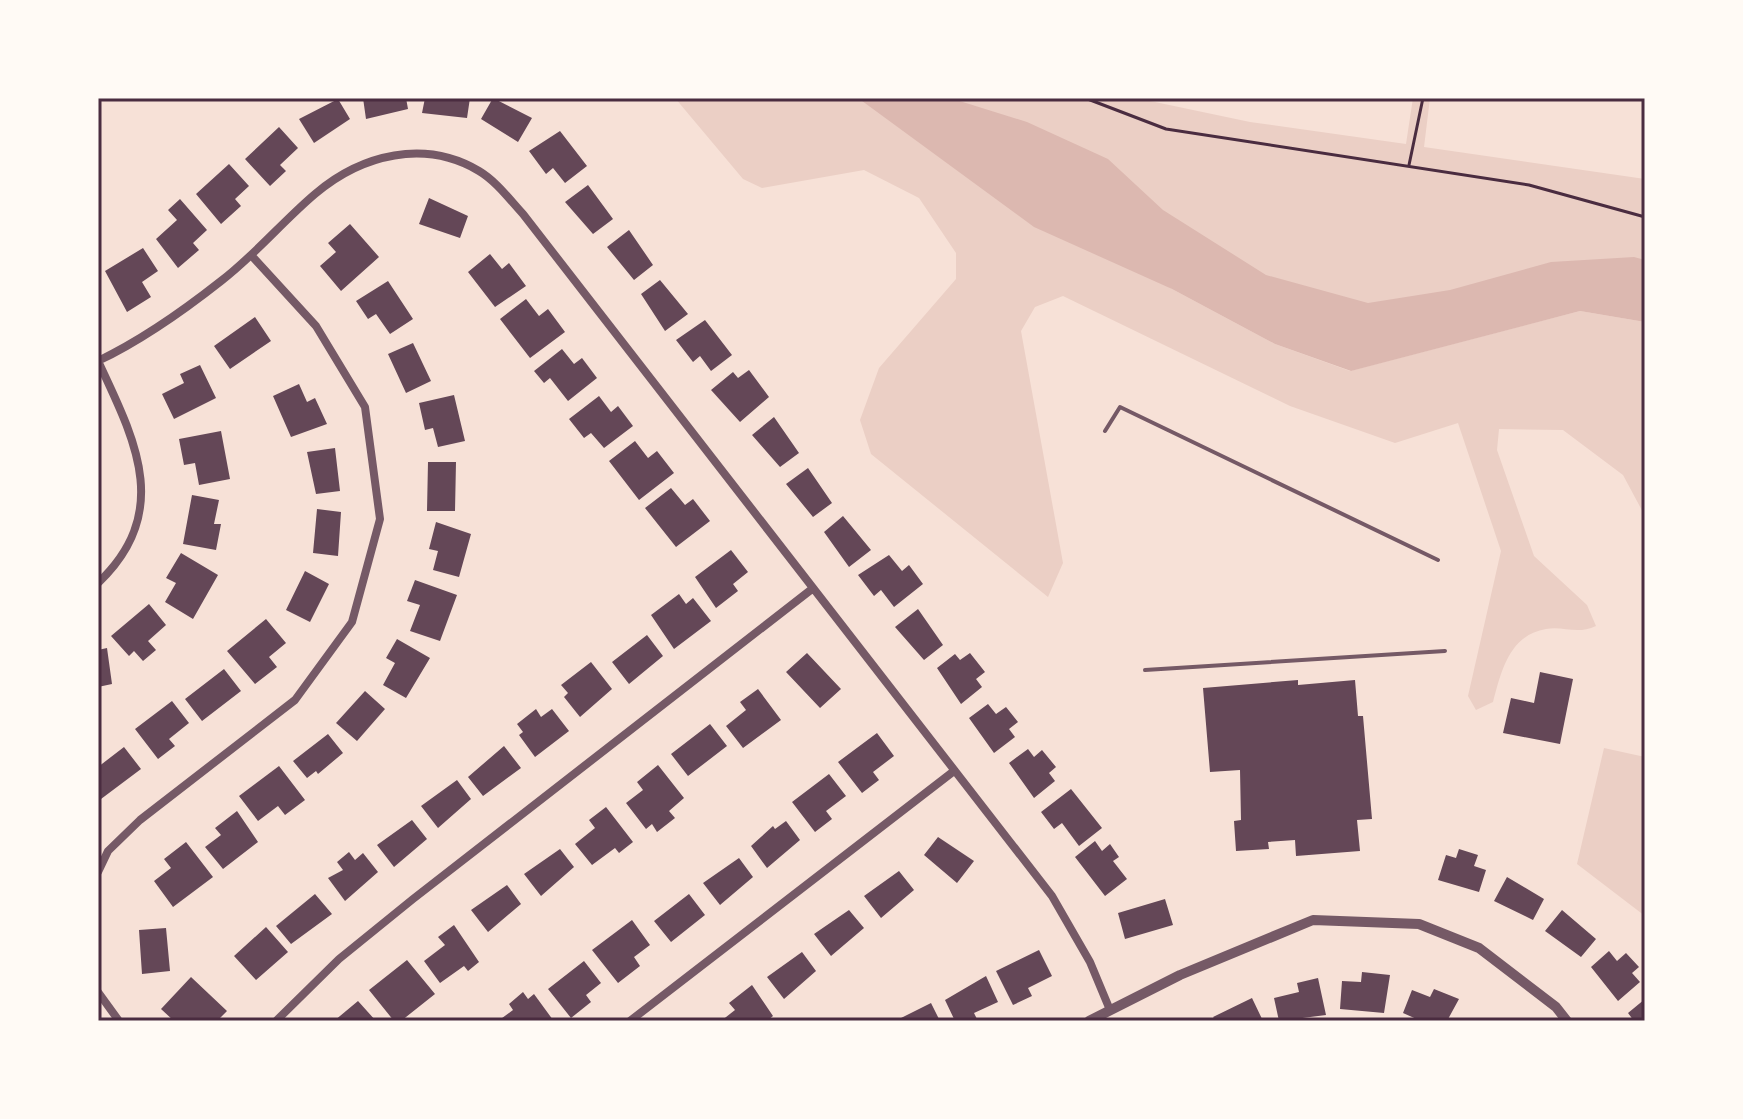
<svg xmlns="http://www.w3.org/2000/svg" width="1743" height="1119" viewBox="0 0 1743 1119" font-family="'IBM Plex Sans',sans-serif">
	<rect width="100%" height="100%" fill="#f7e1d7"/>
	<path fill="#ebcfc5" d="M675,98H858L1172,289L1275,344L1350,371L1580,311L1645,322V516L1623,475L1563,430L1499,429L1497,450L1534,556L1587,605L1596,626C1577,635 1564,626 1546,629C1509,635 1501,672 1493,702L1476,710L1468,696L1501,551L1458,423L1395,443L1290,406L1063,296L1035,307L1021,331L1063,563L1048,597L871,454L860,420L879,368L956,279V253L919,198L864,170L762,188L743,179Z
		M917,98H1136L1250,122L1406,144L1413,98H1430L1424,147L1645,179V314L1552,300L1403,353Z
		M1604,748L1645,757V916L1577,864Z"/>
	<path fill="#dcb8b0" d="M858,98H950L1027,122L1108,159L1163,210L1266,275L1368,303L1450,290L1551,262L1634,257L1645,260V322L1580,311L1351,371L1275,344L1172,289L1034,227Z"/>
	<path fill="#644757" d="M363,98H406L408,109L366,119Z
		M425,98H470L467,118L422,113Z
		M493,98L532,118L518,142L481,119Z
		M338,99L350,119L314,143L299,119Z
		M279,127L298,148L280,165L286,171L270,186L245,159Z
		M560,131L587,166L565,183L553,168L546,174L529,151Z
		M229,164L249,186L235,199L241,206L221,224L196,194Z
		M588,185L613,219L593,234L565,202Z
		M429,198L468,216L460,238L419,224Z
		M180,199L207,230L193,243L199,250L178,268L156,239L177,220L168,210Z
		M350,224L379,257L341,291L320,266L336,252L328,243Z
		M629,230L653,265L634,280L607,247Z
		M143,248L158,271L142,282L151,297L127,312L105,271Z
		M490,254L502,269L509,263L526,286L495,307L468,272Z
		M660,280L688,314L665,331L641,294Z
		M388,281L413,319L390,334L376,314L368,319L356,301Z
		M526,299L539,316L548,309L565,332L530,358L500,319Z
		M255,317L271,341L230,369L214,346Z
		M705,320L732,355L711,371L700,356L693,362L676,340Z
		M413,343L431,381L406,393L388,354Z
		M562,349L574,364L582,358L597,378L568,401L550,378L544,383L534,371Z
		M200,365L216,398L174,419L162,394L184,383L180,374Z
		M749,370L769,397L740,422L711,390L733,372L738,378Z
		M299,384L307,402L315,398L327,424L291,437L273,396Z
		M454,395L465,441L438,447L433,428L425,430L419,403Z
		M599,396L611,412L618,406L633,426L604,448L591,433L584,438L569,419Z
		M774,417L799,453L780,467L752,435Z
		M221,431L230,479L199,485L195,463L184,465L179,439Z
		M635,441L648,458L657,451L674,473L639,500L609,461Z
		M335,448L340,491L316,494L307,452Z
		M428,462H456L455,511H427Z
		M808,468L832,503L813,517L786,484Z
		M671,488L685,505L693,499L710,521L676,547L645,508Z
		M192,495L219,500L214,524H221L216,550L183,544Z
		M317,509L341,512L338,556L313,553Z
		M843,516L871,550L849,567L824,532Z
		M436,522L471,534L459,577L433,570L438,551L429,549Z
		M731,550L748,572L733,584L738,591L716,608L695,577Z
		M181,553L218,575L193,619L165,602L176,583L166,578Z
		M889,555L902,571L909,565L923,584L894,607L881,590L874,596L858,575Z
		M305,571L329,584L310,622L286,610Z
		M415,580L457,595L440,641L410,631L420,605L407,601Z
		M679,594L686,604L693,598L711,621L674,649L651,615Z
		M149,604L166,625L148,641L156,650L143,661L134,651L129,656L111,636Z
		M918,609L943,645L924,660L895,627Z
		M266,619L286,643L269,657L277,667L255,684L227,651Z
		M647,635L663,656L629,684L612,662Z
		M397,639L430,658L406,698L383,685L395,663L386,658Z
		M107,648L112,684L98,687V650Z
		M807,653L841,689L820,708L786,672Z
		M970,653L985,672L976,679L982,687L961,704L937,668L955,654L960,660Z
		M591,662L612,689L580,717L564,697L568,693L561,685Z
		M224,669L241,691L202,721L185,699Z
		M1540,672L1573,679L1560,744L1503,733L1511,698L1534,703Z
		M1298,680V685L1355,680L1358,716H1363L1372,819L1357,820L1360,851L1296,856L1295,840L1268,842L1269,849L1236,851L1234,821L1241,820L1240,770L1210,772L1203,688Z
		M758,689L781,720L743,748L726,726L746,710L740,702Z
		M365,691L385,709L357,741L336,723Z
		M172,701L189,723L169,739L175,746L158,759L135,729Z
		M988,704L996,714L1006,707L1018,722L1009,729L1015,737L994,753L969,718Z
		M536,709L541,717L552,709L569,731L535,757L519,735L523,732L517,724Z
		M710,724L727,746L688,776L671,754Z
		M877,733L894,756L873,772L879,780L862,793L838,762Z
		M328,734L343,753L318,774L316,771L307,778L293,761Z
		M504,746L521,768L483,796L468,777Z
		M124,747L141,769L101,799L98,795V767Z
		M1028,749L1034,757L1042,750L1056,767L1049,773L1055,781L1034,798L1009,763Z
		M658,765L684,798L669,811L675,818L657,832L652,824L646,829L626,803L643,790L637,782Z
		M279,766L305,800L285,815L278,806L258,821L239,796Z
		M829,774L846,796L826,811L832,819L815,832L792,802Z
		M457,780L471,799L438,828L421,806Z
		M1071,789L1102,828L1079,846L1062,823L1054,829L1041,812Z
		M606,807L633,842L619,853L615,848L592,865L575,844L595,828L589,820Z
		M237,811L258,842L223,869L205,847L221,835L215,828Z
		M412,820L427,839L394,867L377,845Z
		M786,821L800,840L767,868L751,846L773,826L775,829Z
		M938,837L974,861L957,883L924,855Z
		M1095,841L1102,851L1110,844L1119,857L1113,861L1127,879L1105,896L1075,857Z
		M186,842L213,877L173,907L154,881L171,868L164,859Z
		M560,849L574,867L541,896L524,874Z
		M1459,849L1478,855L1474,866L1486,870L1479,892L1438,880L1446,855L1456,858Z
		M349,852L355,860L363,853L378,872L345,901L328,878L343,870L337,862Z
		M739,858L753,877L720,905L703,883Z
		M899,871L914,890L881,918L864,896Z
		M1507,877L1544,899L1533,920L1494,901Z
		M507,885L521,904L488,932L471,910Z
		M315,894L332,914L291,944L276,926Z
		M689,894L705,915L671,942L654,921Z
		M1165,899L1173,925L1125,939L1118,913Z
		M849,910L864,928L831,956L814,934Z
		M1562,910L1596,939L1581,957L1545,931Z
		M632,920L650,945L634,957L640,966L618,983L592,950Z
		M454,925L479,962L468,971L464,966L440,983L424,961L445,945L438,937Z
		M266,927L288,952L256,980L234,956Z
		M166,928L170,971L142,974L139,930Z
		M1039,950L1052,976L1028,988L1032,996L1013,1005L996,971Z
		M1609,951L1617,961L1626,953L1639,967L1632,973L1640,982L1618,1001L1591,967Z
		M802,952L816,971L784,999L767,977Z
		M407,960L435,994L401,1021H394L369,990Z
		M584,961L601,983L586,995L591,1002L571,1018L548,989Z
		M1362,972L1390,975L1384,1013L1340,1009L1342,981L1361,982Z
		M986,976L998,1002L974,1013L978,1021H955L945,1000Z
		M191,977L227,1011L217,1021H174L161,1009Z
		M1318,978L1326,1015L1279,1021L1274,998L1299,992L1297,983Z
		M752,985L773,1016L767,1021H721L735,1010L729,1003Z
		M1434,989L1459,999L1447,1021H1421L1403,1013L1412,990L1430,997Z
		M523,992L528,999L534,994L553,1020L498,1021L513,1010L509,1004Z
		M1252,998L1263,1021H1216L1213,1017Z
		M1645,999V1021H1634L1628,1013Z
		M358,1001L376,1021H334Z
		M931,1003L940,1021H895Z"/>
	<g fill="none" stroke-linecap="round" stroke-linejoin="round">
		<path stroke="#4a2c40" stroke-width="3" d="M1085,98L1166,129L1529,185L1645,217
			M1409,165L1423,98"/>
		<path stroke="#755966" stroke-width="4" d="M1105,431L1120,407L1438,560
			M1145,670L1445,651"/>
		<path stroke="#755966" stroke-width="8" d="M98,361C142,340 183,311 221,281C255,255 283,221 315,194C362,154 425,139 479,171C496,181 510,200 523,214L1052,896L1090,962L1110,1010
			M98,583C173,512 135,440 98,361
			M98,872L108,851L140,820L295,700L352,622L380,519L365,407L316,326L251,255
			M98,992L119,1021
			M276,1021L339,959L413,899L812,589
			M630,1021L954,771"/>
		<path stroke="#755966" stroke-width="10" d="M1089,1021L1180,975L1313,920L1419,924L1479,948L1556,1007L1567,1021"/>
	</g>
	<rect width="1743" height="1119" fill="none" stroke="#fffaf5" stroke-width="200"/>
	<rect x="100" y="100" width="1543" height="919" fill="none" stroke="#4a2c40" stroke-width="3"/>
</svg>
